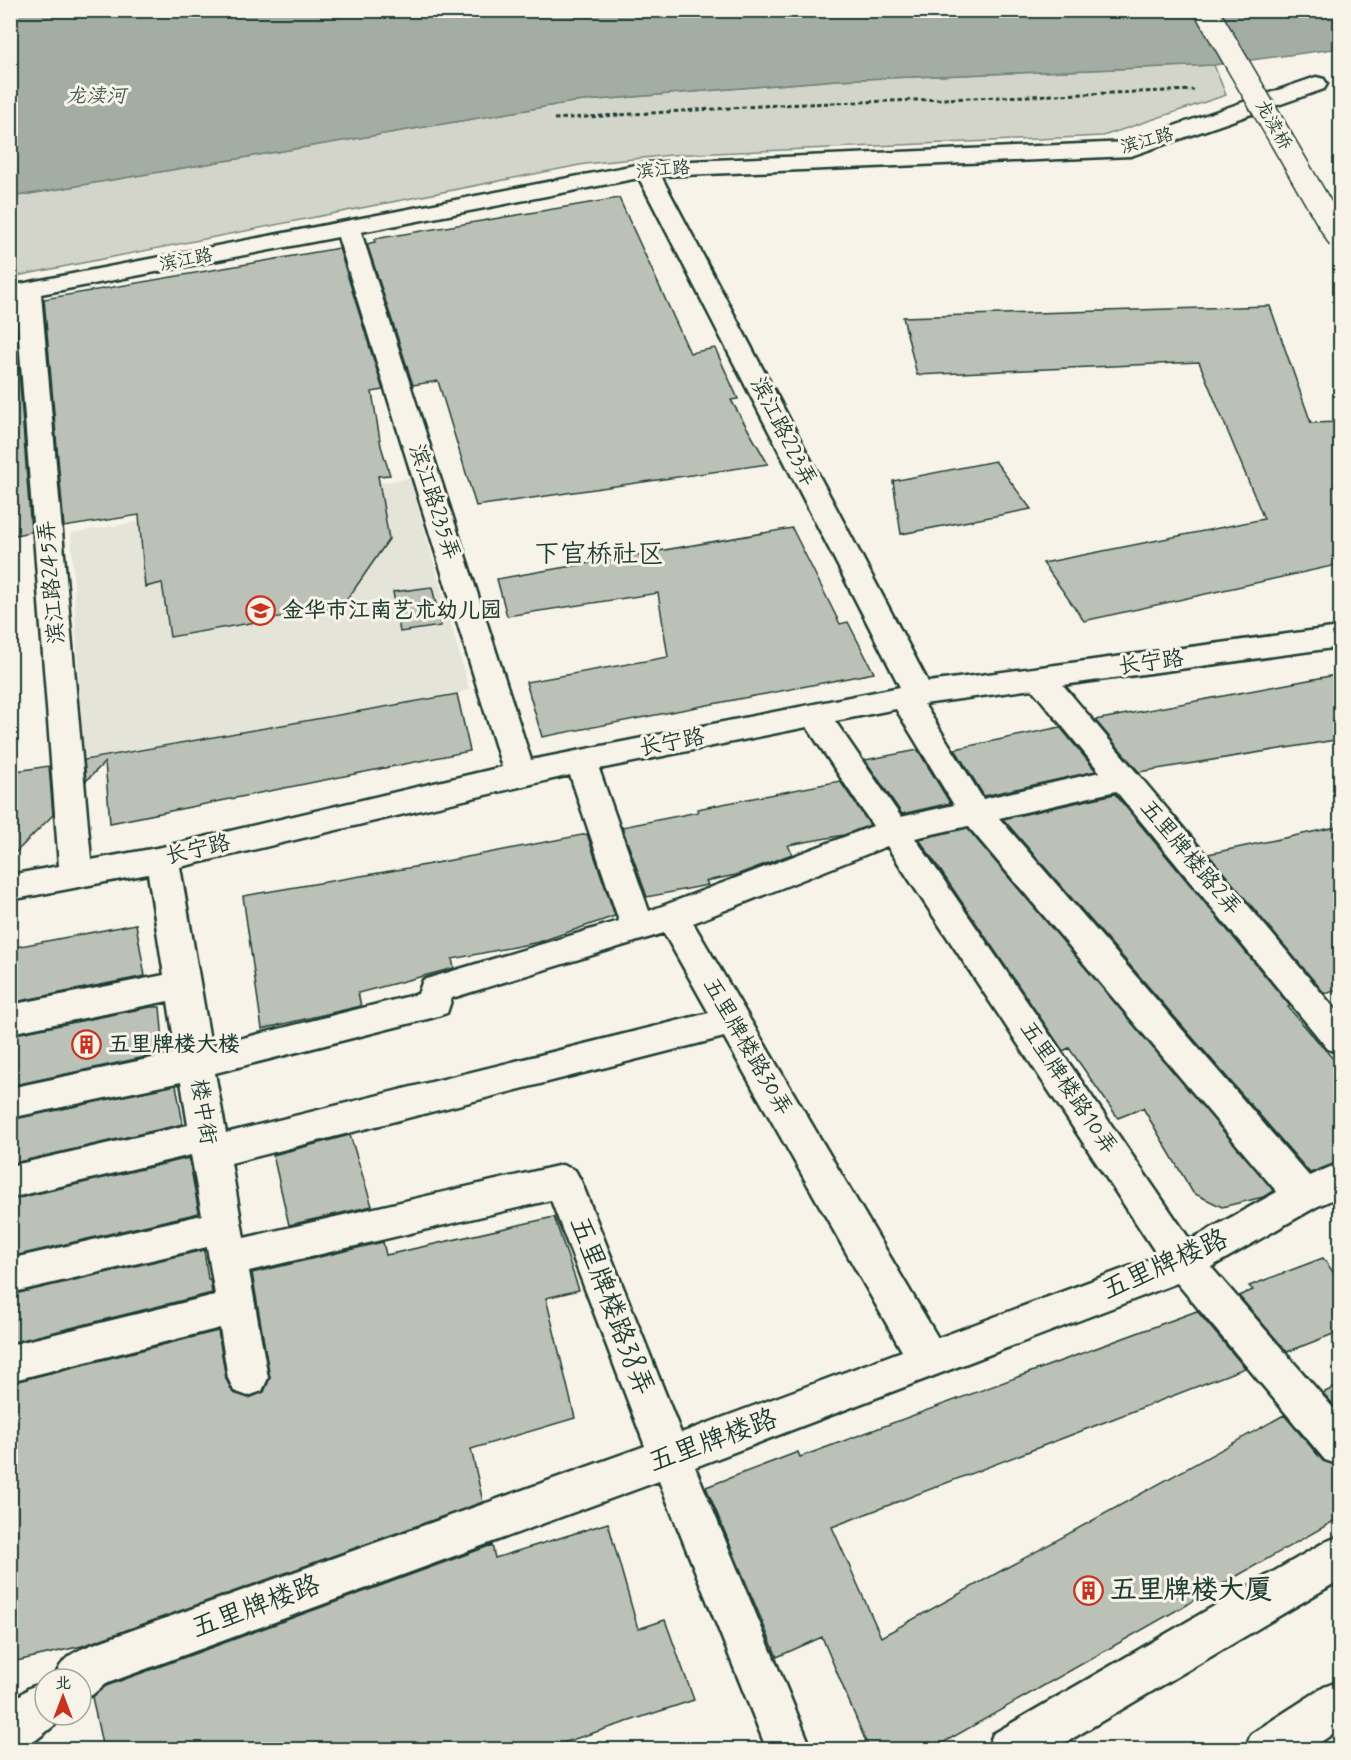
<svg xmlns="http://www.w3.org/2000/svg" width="1351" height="1760" viewBox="0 0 1351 1760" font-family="Mynerve,'LXGW WenKai TC',sans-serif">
	<rect width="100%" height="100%" fill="#f7f3e8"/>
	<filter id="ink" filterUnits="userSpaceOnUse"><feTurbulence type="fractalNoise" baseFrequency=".0167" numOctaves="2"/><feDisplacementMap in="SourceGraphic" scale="12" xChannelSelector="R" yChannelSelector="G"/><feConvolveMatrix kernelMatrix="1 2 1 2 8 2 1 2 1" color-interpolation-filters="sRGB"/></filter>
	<g filter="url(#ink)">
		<path fill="#e5e4d9" d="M410,478L469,689L457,694L83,759L71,533Z"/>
		<path fill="#d3d5ca" stroke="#79897f" stroke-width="1.5" d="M1214,65L1226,95L1103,136L671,155L585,164L11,277V197L573,102L836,80Z"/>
		<path fill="#a4ada3" stroke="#6f8077" stroke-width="1.5" d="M11,11H1340V48L1214,65L836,80L573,102L11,197Z"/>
		<path fill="#bbc1b6" stroke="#1f3d34" stroke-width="1.5" d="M619,198L690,353L715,348L738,399L731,400L768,464L476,506L438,381L413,385L367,244L375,242L374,239Z
			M339,248L383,390L372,392L381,446L390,475L378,476L389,539L342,607L170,637L162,583L145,587L139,515L64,527L44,299Z
			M14,304L31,532L10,536V305Z
			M1270,306L1311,423L1341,422V564L1084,621L1043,563L1264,519L1199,362L917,375L903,317Z
			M995,461L1031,509L901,534L893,481Z
			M792,528L840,624L848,622L874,673L542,737L526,682L668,657L658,593L507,616L497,579Z
			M432,587L441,626L400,632L393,592Z
			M1341,674V739L1139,772L1095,720Z
			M457,694L470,751L110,823L105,762L86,781L84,760Z
			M1060,727L1096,771L984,796L955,749Z
			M918,750L950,803L902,814L865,760Z
			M49,766L53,815L10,858V772Z
			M840,781L870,825L844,835L788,845L792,854L736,875L706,881L708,885L647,897L622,827L698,812L697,809Z
			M1115,794L1290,1006L1288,1007L1341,1068V1161L1310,1173L1003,819Z
			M1341,826V989L1325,994L1208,854Z
			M967,828L1274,1191L1263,1197L1222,1207L1193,1193L1143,1108L1118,1118L1069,1048L1063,1051L919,839Z
			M587,834L615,916L539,942L452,959L454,968L358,993L361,1006L262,1029L243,896L420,866Z
			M136,924L145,976L10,1003V948Z
			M151,1007H160L164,1053L10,1086V1035Z
			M176,1085L183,1124L10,1164V1120Z
			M350,1135L372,1206L289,1225L273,1155Z
			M189,1158L199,1213L10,1257V1200Z
			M554,1217L579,1290L546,1298L575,1418L471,1449L483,1502L82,1646L12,1662L10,1383L218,1331L226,1379L233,1393L249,1398L264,1392L270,1378L252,1273L383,1242L386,1255Z
			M204,1250L208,1279H210L212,1293L10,1343V1295Z
			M1323,1258L1341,1283V1331L1287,1352L1239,1296L1253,1290L1249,1286Z
			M1197,1311L1245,1368L832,1527L881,1637L1284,1415L1323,1461L1341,1467V1517L932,1749H869L822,1637L777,1657L706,1487L798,1452L800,1457Z
			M1341,1384V1413L1323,1393Z
			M608,1523L638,1629L665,1620L694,1700L544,1749H103L92,1697L106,1686L492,1545L495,1558Z"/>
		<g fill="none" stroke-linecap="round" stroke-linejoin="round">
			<defs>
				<path id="minor" d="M1316,77L1324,79L1327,84L1324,89L1131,156L661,176L928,682L1340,627V647L1063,685L1340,1015V1053L1328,1049L1116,791L999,818L1309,1176L1340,1163V1196L1316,1207L1211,1267L1340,1416V1465L1325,1460L1177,1283L695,1467L812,1750H767L659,1481L105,1684L92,1695L81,1699V1679H54C62,1658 71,1653 91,1645L645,1446L551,1200L249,1271L268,1378L262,1391L248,1396L234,1391L228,1378L220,1328L10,1381V1345L215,1295L207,1247L10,1293V1259L202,1215L191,1155L10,1198V1166L188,1125L181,1082L10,1118V1088L176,1053L168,1001L10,1033V1005L164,975L148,874L10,900V875L59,866L16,299L10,300V286L646,163L1128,142ZM639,178L900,687L531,760L361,232ZM338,237L502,767L162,847L91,860L41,294ZM1032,689L1100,772L983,799L924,704ZM896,709L954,805L901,817L835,721ZM807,727L873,826L649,911L599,769ZM570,775L619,921L423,980L418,994L211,1046L180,867ZM968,826L1277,1192L1190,1240L915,838ZM887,846L1158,1256L938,1338L693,923ZM664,933L709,1013L226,1133L215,1073L435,1017L447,1013L452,998ZM724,1037L902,1351L681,1433L581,1181L575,1170L562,1165L244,1238L231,1163Z
					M1340,1536V1580L1053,1750H987L993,1734L1325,1542Z
					M45,1682V1715H63L61,1720L26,1748L10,1750V1703L29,1688Z"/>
				<path id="major" d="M1340,1681V1729L1309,1750H1245L1251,1734L1324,1687Z"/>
			</defs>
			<use href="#minor" stroke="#1f3d34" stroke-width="5"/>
			<use href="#major" stroke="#1f3d34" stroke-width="5"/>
			<path stroke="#1f3d34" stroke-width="3" stroke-dasharray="4.5 3" stroke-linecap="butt" d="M554,119L778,105L1194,90"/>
			<use href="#minor" fill="#f7f3e8" fill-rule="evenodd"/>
			<use href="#major" fill="#f7f3e8" fill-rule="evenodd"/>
			<defs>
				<path id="minor-bridge" d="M1206,10L1340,240"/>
			</defs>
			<use href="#minor-bridge" stroke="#1f3d34" stroke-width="26" stroke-linecap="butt"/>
			<use href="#minor-bridge" stroke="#f7f3e8" stroke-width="23"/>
		</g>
	</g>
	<defs>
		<symbol id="school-ring" viewBox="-11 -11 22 22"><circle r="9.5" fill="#f7f3e8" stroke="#c8321e" stroke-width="1.5"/><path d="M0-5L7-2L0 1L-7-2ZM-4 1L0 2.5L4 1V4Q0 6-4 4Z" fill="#c8321e"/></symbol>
		<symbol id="building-ring" viewBox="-11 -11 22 22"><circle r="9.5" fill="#f7f3e8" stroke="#c8321e" stroke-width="1.5"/><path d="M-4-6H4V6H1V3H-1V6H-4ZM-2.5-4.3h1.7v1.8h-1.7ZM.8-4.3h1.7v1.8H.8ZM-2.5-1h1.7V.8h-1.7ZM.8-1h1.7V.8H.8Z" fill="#c8321e"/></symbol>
	</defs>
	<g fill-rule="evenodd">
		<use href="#school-ring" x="244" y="594" width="33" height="33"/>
		<use href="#building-ring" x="70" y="1028" width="33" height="33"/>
		<use href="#building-ring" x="1072" y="1574" width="33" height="33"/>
	</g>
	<g text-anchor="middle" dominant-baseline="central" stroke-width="6" stroke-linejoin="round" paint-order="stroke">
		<g font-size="18" fill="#1f3d34" stroke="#f7f3e8">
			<text transform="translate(1273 125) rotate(60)">龙渎桥</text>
			<text transform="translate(1147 141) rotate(-15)">滨江路</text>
			<text transform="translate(663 170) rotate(-5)">滨江路</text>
			<text transform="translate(186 260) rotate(-11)">滨江路</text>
		</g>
		<g font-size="20" font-style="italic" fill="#405950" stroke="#f7f3e8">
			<text x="96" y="96">龙渎河</text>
		</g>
		<g font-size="22" fill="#1f3d34" stroke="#f7f3e8">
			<text transform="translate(783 432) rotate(63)">滨江路223弄</text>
			<text transform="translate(434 502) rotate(72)">滨江路235弄</text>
			<text transform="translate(52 582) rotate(-95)">滨江路245弄</text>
			<text transform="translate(1151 663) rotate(-8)">长宁路</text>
			<text transform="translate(672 743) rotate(-11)">长宁路</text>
			<text transform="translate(198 850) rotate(-13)">长宁路</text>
			<text transform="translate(1190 858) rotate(50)">五里牌楼路2弄</text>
			<text transform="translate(747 1047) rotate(60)">五里牌楼路30弄</text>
			<text transform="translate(1068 1088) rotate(56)">五里牌楼路10弄</text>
			<text transform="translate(203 1112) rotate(81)">楼中街</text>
		</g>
		<g font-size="22" font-weight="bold" fill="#1f3d34" stroke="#f7f3e8" text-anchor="start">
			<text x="282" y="611">金华市江南艺术幼儿园</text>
			<text x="108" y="1045">五里牌楼大楼</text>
		</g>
		<g font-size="26" fill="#1f3d34" stroke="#f7f3e8">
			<text x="599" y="555">下官桥社区</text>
		</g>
		<g font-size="27" fill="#1f3d34" stroke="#f7f3e8">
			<text transform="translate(1165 1265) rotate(-24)">五里牌楼路</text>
			<text transform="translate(611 1306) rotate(69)">五里牌楼路38弄</text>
			<text transform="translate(713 1441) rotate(-20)">五里牌楼路</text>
			<text transform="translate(256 1607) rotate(-20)">五里牌楼路</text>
		</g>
		<g font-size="27" font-weight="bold" fill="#1f3d34" stroke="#f7f3e8" text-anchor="start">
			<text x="1110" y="1590">五里牌楼大厦</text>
		</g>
	</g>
	<rect width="1351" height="1760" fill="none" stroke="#f7f3e8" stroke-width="36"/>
	<rect x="18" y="18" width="1315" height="1724" fill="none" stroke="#1f3d34" stroke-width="2" filter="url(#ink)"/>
	<g transform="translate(63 1697)"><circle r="28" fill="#f7f3e8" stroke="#a1aaa0" stroke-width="1.5"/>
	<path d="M0-4.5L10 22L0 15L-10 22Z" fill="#c8321e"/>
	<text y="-9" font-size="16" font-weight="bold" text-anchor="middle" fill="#1f3d34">北</text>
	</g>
</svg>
